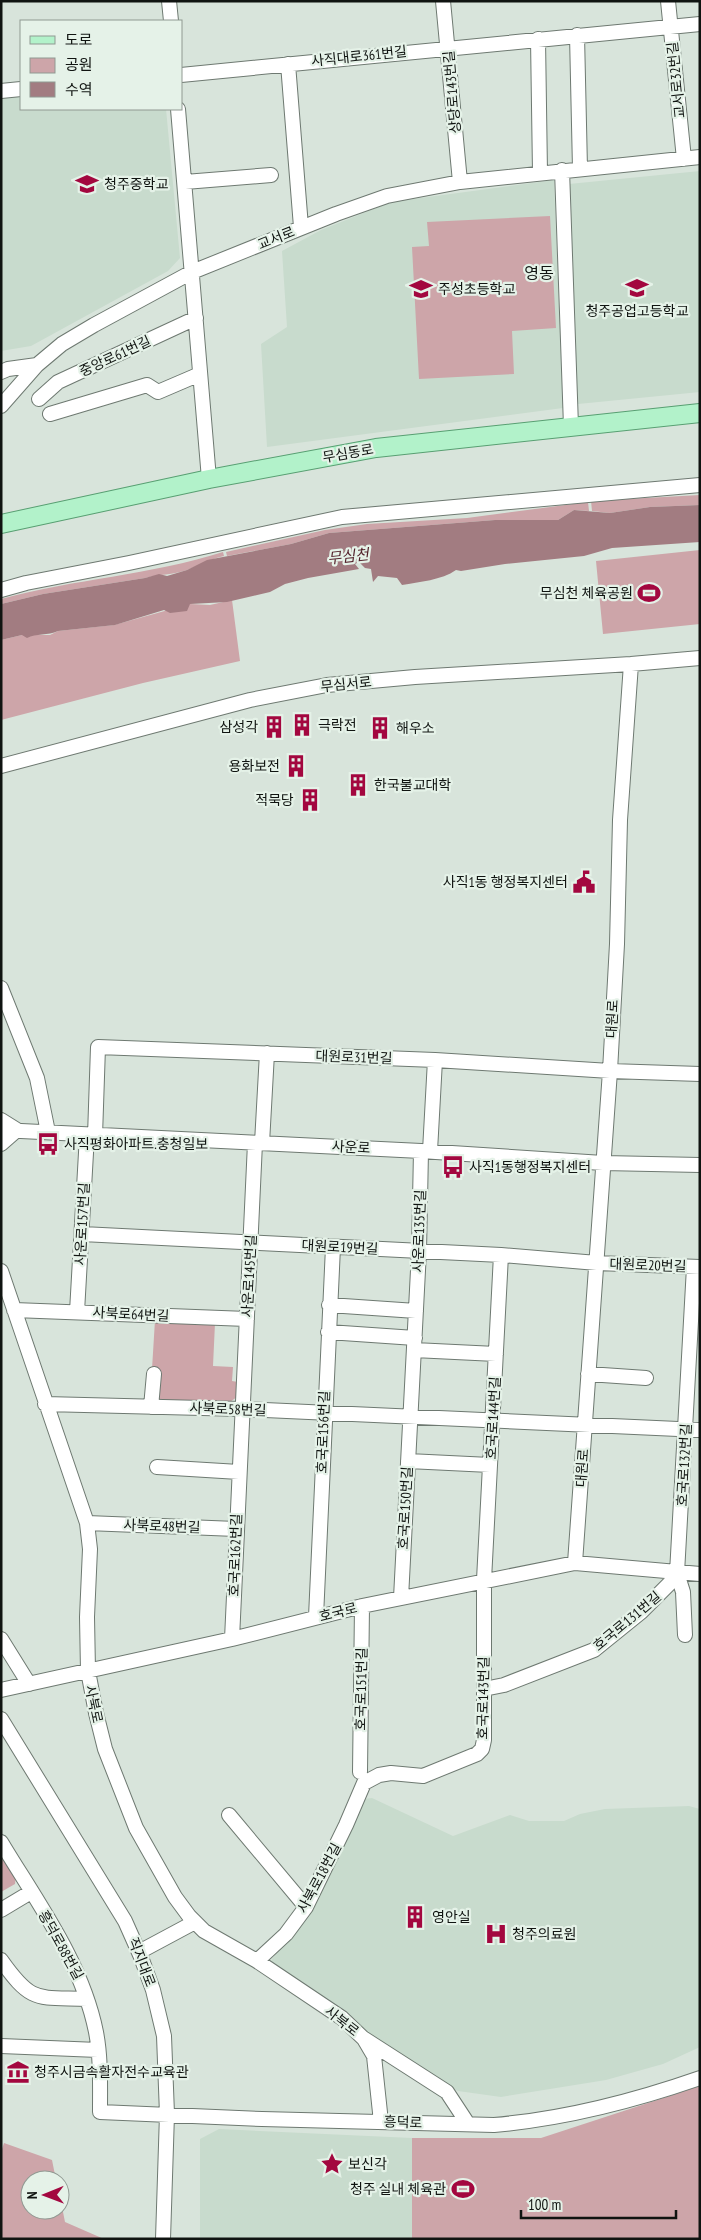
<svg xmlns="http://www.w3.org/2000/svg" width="701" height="2240" viewBox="0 0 701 2240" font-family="'PT Sans Narrow','Noto Sans KR',sans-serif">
	<rect width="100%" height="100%" fill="#d8e4db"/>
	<path fill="#c8dbcd" d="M21,95V109H166L180,258L168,271L31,346L1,351V97Z
		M700,171V392L578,404L569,184Z
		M554,180L563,408L267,447L261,344L287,327L282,251L321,230L391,202Z
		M372,1798L453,1836L510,1815L529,1821H564L580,1814L605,1809L689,1806L700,1809V2047L663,2064L606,2080L501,2097L458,2091L436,2082L269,1967L272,1959L312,1910L363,1799Z
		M219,2129L412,2138V2239H200V2139Z"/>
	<path fill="#cda5a9" d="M550,216L556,328L512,331L514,374L419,379L412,247L429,246L427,222Z
		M700,495V505L650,507L610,513L592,511L591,501Z
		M588,502L589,511L574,510L558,520H495L329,533L291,544L227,556L226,552L325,530L367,524L467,518Z
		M700,550V624L603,634L596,561Z
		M223,552L224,556C210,559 200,565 187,570C173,575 159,574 145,578L43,594L1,604V599C74,579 151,575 223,552Z
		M232,600L240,661L143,683L1,720V640L22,635H50L58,631L114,625L190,604L210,605Z
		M155,1320L215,1323L213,1366L233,1367L232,1381L238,1382L237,1397L227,1404L156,1401L152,1369Z
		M1,1851L16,1874L15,1884L1,1892Z
		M700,2086V2239H412V2138H541Z
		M4,2143L52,2160L56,2180H30V2210H60V2197L65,2222L104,2239H1V2152Z"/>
	<path fill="#a27c81" d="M700,505V542L612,548L584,556L505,564L461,571L456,570C442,580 419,582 402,585L397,578L378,576L373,582L371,569L365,568L359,562L355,564L359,569L308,578L285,584L270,592L227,602L190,604L187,611L170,613L164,610L115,625L58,631C48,636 36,633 27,638L22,635L1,640V604L43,594L145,578L159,574L167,576L187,570L207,560L291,544L329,533L495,520H558L574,510L610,513L650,507Z"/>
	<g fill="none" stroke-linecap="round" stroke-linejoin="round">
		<defs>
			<path id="minor" d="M169,1L171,21
				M443,1L460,182
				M668,1L684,159
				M577,35L580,169
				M538,39L540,173
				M288,64L301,227
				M181,75L700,24
				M1,91L21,89
				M178,109L209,479
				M562,170L571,426
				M185,182L271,175
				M1,372L8,369L37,365
				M39,399L58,382L196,318
				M1,406L37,365L62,344L94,325L192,272L336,214L387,196L460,182L700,157
				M50,414L147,385L158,392L200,374
				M1,590L26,583L129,563L342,517L700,485
				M1,766L250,700L327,685L415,677L631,664L700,658
				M1,988L37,1078L48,1132
				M1,1120L17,1130L1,1144
				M1,1130L421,1151L603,1163L700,1165
				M95,1136L98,1047L435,1060L610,1071L700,1074
				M262,1143L267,1053
				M430,1151L435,1060
				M82,1234L501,1255L597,1263L700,1267
				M1,1271L87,1523L90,1549L87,1617L88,1671L96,1713L105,1749L136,1828L175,1897L189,1916L204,1931L257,1961L342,2018L363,2038L447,2092L468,2124
				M329,1305L416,1311
				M14,1310L247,1319
				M77,1312L87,1135
				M328,1332L415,1338
				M414,1350L496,1354
				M588,1374L646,1378
				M45,1404L242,1409L700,1430
				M151,1407L154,1374
				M408,1461L490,1465
				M157,1467L239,1472
				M87,1523L236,1529
				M575,1563L610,1071L617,944L620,820L631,664
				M401,1598L419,1251L421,1151
				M316,1617L333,1247
				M685,1635L683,1592L677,1573L694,1267
				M1,1639L29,1684
				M232,1639L255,1143
				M484,1689L504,1685L594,1650L641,1612L669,1584L677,1573
				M1,1690L232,1639L362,1606L575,1563L700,1574
				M1,1719L125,1921L141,1957L153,1990L164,2036L167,2114L163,2239
				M360,1772L362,1606
				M229,1815L306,1907
				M1,1842C37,1902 82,1962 96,2032C101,2058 100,2085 100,2112L262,2119L494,2125C564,2119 634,2101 700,2078
				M1,1910L31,1892
				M139,1952L195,1922
				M1,1960C32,2004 37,1997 87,1999
				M257,1961L286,1934L306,1907L346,1825L364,1783L379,1775L391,1773L423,1776L477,1754L482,1749L484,1740V1580L501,1255
				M364,2039L374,2056L381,2122
				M1,2046L98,2050"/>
			<path id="major" d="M1,524L209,479L376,448L700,413"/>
		</defs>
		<use href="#minor" stroke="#6e7971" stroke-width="16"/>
		<use href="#major" stroke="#589f72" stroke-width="20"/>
		<use href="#minor" stroke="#fff" stroke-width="14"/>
		<use href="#major" stroke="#b2f2ca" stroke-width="18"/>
	</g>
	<defs>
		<symbol id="school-bare" viewBox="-9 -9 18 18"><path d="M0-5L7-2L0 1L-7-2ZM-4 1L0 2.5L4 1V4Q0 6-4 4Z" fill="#a3073f" stroke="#e5f2e8" stroke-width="2.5" paint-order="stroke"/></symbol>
		<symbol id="stadium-bare" viewBox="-9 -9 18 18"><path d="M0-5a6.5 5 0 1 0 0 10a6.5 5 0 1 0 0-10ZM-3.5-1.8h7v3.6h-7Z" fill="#a3073f" stroke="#e5f2e8" stroke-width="2.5" paint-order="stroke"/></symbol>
		<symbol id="building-bare" viewBox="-9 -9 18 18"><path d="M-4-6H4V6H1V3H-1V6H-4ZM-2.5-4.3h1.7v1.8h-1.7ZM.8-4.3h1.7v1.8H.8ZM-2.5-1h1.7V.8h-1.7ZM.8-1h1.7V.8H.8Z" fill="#a3073f" stroke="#e5f2e8" stroke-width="2.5" paint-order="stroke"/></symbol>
		<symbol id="civic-bare" viewBox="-9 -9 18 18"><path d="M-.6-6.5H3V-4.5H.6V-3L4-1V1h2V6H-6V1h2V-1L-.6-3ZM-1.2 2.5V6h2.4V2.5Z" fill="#a3073f" stroke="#e5f2e8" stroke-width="2.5" paint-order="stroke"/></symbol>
		<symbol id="bus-bare" viewBox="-9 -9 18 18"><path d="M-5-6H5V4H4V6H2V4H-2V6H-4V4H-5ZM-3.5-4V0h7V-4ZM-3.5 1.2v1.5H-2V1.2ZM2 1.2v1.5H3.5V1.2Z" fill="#a3073f" stroke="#e5f2e8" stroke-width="2.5" paint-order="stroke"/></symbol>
		<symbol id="hospital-bare" viewBox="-9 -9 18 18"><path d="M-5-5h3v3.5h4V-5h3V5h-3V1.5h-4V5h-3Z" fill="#a3073f" stroke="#e5f2e8" stroke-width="2.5" paint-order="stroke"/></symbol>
		<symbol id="museum-bare" viewBox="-9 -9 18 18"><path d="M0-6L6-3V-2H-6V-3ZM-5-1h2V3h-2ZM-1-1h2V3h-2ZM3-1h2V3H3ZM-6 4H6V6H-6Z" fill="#a3073f" stroke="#e5f2e8" stroke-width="2.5" paint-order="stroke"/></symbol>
		<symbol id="sight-bare" viewBox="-9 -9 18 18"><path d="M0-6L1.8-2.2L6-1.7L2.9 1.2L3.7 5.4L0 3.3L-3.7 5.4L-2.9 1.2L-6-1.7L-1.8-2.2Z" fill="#a3073f" stroke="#e5f2e8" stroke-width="2.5" paint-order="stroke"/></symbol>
	</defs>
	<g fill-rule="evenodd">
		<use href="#school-bare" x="71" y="168" width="32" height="32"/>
		<use href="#school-bare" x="621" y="272" width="32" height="32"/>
		<use href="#school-bare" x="405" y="273" width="32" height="32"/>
		<use href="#stadium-bare" x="633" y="577" width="32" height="32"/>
		<use href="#building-bare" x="286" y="709" width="32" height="32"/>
		<use href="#building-bare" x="258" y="711" width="32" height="32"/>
		<use href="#building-bare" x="364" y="712" width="32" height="32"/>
		<use href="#building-bare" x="280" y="750" width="32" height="32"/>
		<use href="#building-bare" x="342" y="769" width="32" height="32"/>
		<use href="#building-bare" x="294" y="784" width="32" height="32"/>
		<use href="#civic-bare" x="568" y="866" width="32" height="32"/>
		<use href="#bus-bare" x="32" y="1128" width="32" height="32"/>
		<use href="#bus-bare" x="437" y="1151" width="32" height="32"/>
		<use href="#building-bare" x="399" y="1901" width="32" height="32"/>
		<use href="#hospital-bare" x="480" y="1918" width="32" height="32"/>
		<use href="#museum-bare" x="2" y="2056" width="32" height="32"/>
		<use href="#sight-bare" x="316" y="2148" width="32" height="32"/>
		<use href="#stadium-bare" x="447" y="2173" width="32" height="32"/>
	</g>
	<g text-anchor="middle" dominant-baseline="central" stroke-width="4.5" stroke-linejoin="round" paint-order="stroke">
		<g font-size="14" fill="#101411" stroke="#e5f2e8">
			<text transform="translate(359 56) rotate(-6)">사직대로361번길</text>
			<text transform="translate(676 80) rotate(-96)">교서로32번길</text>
			<text transform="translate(452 92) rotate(-95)">상당로143번길</text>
			<text transform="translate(276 238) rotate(-22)">교서로</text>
			<text transform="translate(115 356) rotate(-25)">중앙로61번길</text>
			<text transform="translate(348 453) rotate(-10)">무심동로</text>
			<text transform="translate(346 684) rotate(-6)">무심서로</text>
			<text transform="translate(612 1019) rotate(-87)">대원로</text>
			<text transform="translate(354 1057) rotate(2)">대원로31번길</text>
			<text transform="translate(351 1147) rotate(3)">사운로</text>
			<text transform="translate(82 1224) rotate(-87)">사운로157번길</text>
			<text transform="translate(419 1231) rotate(-88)">사운로135번길</text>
			<text transform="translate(340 1247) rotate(3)">대원로19번길</text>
			<text transform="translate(648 1265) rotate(2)">대원로20번길</text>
			<text transform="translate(249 1276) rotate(-87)">사운로145번길</text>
			<text transform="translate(131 1314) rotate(3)">사북로64번길</text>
			<text transform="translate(228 1409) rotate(2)">사북로58번길</text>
			<text transform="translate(493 1418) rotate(-87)">호국로144번길</text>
			<text transform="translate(323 1432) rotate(-88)">호국로156번길</text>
			<text transform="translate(684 1465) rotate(-87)">호국로132번길</text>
			<text transform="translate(582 1468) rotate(-86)">대원로</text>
			<text transform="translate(405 1508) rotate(-87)">호국로150번길</text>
			<text transform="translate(162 1526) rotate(2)">사북로48번길</text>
			<text transform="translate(235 1555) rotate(-88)">호국로162번길</text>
			<text transform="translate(338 1612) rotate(-14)">호국로</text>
			<text transform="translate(627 1621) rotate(-40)">호국로131번길</text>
			<text transform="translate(361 1689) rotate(-89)">호국로151번길</text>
			<text transform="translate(483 1698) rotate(-89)">호국로143번길</text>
			<text transform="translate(94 1704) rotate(78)">사북로</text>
			<text transform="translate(319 1878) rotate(-62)">사북로18번길</text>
			<text transform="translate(61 1945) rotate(61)">흥덕로88번길</text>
			<text transform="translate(142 1962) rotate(69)">직지대로</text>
			<text transform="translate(342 2021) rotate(38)">사북로</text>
			<text transform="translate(403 2122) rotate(2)">흥덕로</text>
		</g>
		<g font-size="14" fill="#101411" stroke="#e5f2e8" text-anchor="start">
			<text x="104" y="184">청주중학교</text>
			<text x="438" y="289">주성초등학교</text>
			<text x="637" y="311" text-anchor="middle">청주공업고등학교</text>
			<text x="633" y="593" text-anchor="end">무심천 체육공원</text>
			<text x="318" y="725">극락전</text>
			<text x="258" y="727" text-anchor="end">삼성각</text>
			<text x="396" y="728">해우소</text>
			<text x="280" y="766" text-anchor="end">용화보전</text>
			<text x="374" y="785">한국불교대학</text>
			<text x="294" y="800" text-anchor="end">적묵당</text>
			<text x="568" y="882" text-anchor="end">사직1동 행정복지센터</text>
			<text x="64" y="1144">사직평화아파트.충청일보</text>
			<text x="469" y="1167">사직1동행정복지센터</text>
			<text x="432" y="1917">영안실</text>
			<text x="512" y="1934">청주의료원</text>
			<text x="34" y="2072">청주시금속활자전수교육관</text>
			<text x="348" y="2164">보신각</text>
			<text x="446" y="2189" text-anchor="end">청주 실내 체육관</text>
		</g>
		<g font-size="15" font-style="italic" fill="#511e28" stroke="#e5f2e8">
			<text transform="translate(348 556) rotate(-6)">무심천</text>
		</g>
		<g font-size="16" fill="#101411" stroke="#e5f2e8">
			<text x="539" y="273">영동</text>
		</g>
	</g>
	<rect width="701" height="2240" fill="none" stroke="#101411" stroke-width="5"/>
	<rect x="20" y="20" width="162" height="90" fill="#e5f2e8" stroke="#909992"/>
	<rect x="30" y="36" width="25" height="8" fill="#b2f2ca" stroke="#909992"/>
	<text x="65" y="45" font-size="15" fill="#101411">도로</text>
	<rect x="30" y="58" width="25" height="15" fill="#cda5a9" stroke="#909992"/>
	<text x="65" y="70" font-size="15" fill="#101411">공원</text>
	<rect x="30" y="82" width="25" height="15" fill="#a27c81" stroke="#909992"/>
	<text x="65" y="95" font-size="15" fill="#101411">수역</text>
	<g transform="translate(45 2195) rotate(269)"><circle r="24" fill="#e5f2e8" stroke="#909992"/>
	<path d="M0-4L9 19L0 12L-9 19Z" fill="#a3073f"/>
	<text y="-8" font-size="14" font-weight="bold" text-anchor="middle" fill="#101411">N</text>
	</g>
	<path d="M521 2210v8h155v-8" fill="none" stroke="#101411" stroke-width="2.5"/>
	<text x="528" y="2210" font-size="15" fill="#101411" stroke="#e5f2e8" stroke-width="4" paint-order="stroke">100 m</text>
</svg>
